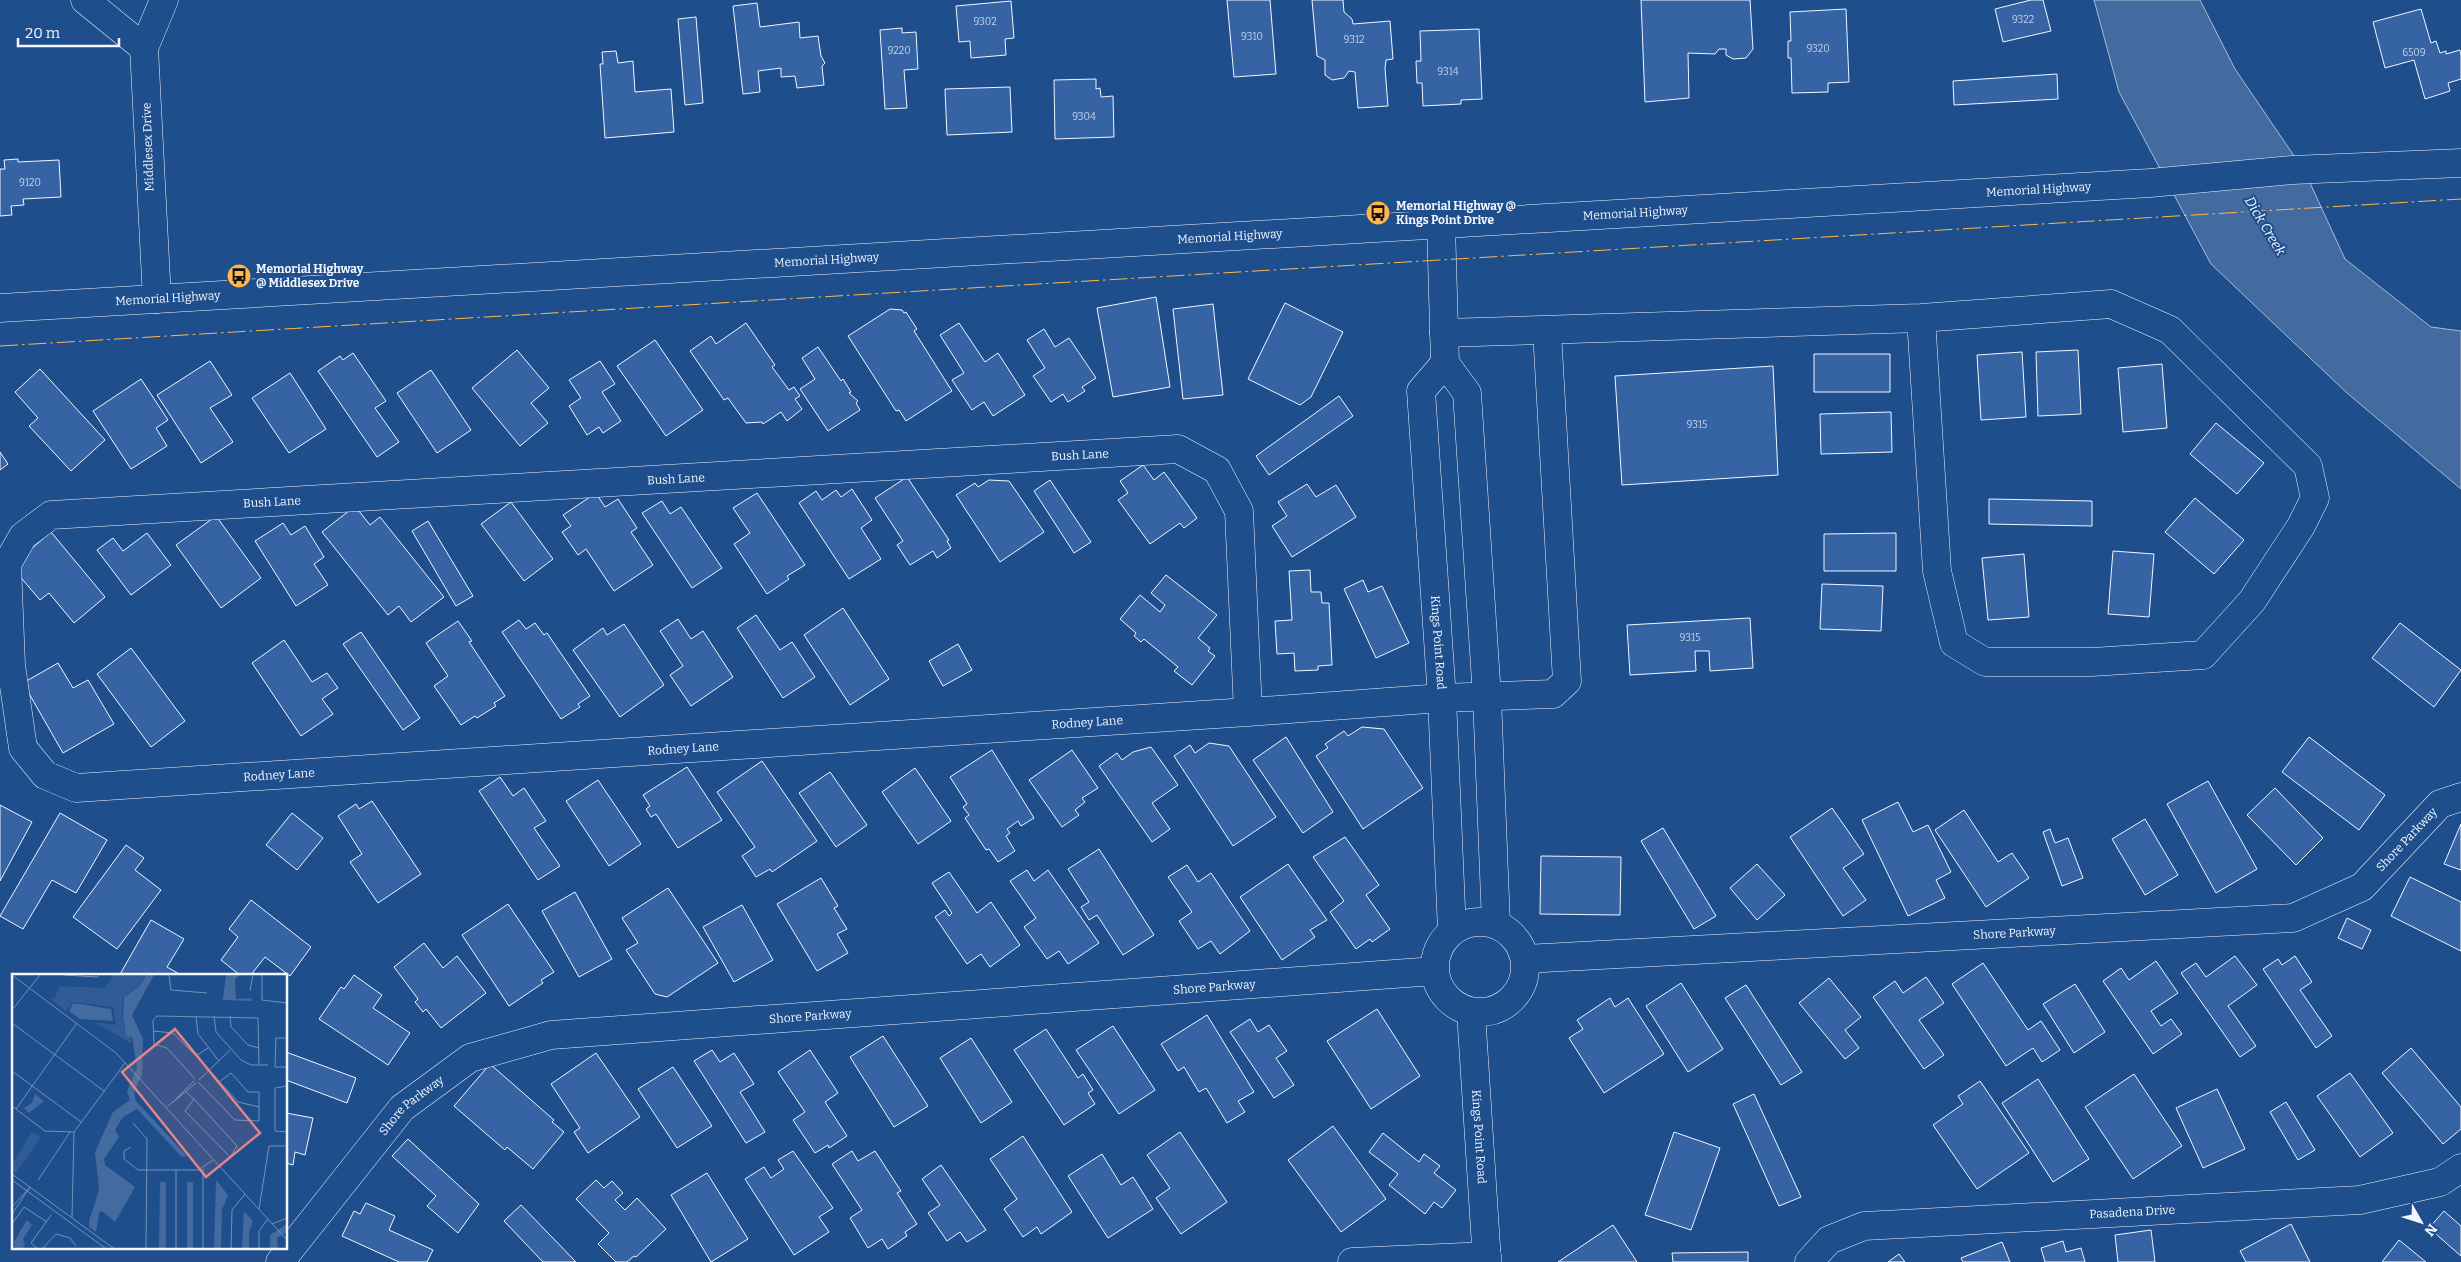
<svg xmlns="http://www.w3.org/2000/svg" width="2461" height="1262" viewBox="0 0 2461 1262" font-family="Bitter,serif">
	<rect width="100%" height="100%" fill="#1f4e8c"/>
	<path fill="#446ba0" stroke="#a8bbd7" d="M2094,0H2200L2235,69L2305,172L2345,259L2431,327L2461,331V489L2347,393L2211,264L2119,92Z"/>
	<path fill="#3563a3" stroke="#f2f6ff" d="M1227,0H1270L1276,74L1234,77Z
		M1312,0H1343L1344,12L1352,19L1353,24L1390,21L1393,59L1386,60L1385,68L1388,106L1358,108L1355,72L1349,71L1344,78L1332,80L1325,75V60L1317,56Z
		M1641,0H1750L1753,49L1746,58L1733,59L1726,55V49H1719L1715,54L1688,53L1689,98L1645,102Z
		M2031,0H2043L2051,31L2003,42L1995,9Z
		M1011,1L1014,38L1005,39L1006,55L971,58L970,41L959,42L956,6Z
		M757,3L760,27L799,22L800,38L818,36L821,56L825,63L822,66L824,85L797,88L795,76L781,77V68L758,71L760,92L743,94L733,6Z
		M1846,9L1849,82L1828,83V92L1792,93L1791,58H1788V41H1791L1790,12Z
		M2421,9L2431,43L2436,41L2440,53L2446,51V54L2460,50L2461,55V79L2448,83L2450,91L2425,99L2414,60L2385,68L2373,22Z
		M696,17L703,103L685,105L678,19Z
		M902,28V33L916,32L918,69L904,70L907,108L885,109L880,30Z
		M1479,29L1482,99L1461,100V104L1423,106L1422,83H1417L1416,61H1421L1420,31Z
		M616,51L618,63L633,61L635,92L671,89L674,132L605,138L600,64H603L602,52Z
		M2057,74L2058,99L1954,105L1953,81Z
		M1096,79V89L1100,88L1101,97L1113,96L1114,137L1055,139L1054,80Z
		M1010,87L1012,132L947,135L945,89Z
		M18,159V162L59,160L61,197L23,199L24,205L11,206L12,215L0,216V169H5L4,160Z
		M1156,297L1170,387L1113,397L1097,308Z
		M1285,303L1343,332L1311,397L1300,405L1248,379Z
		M1213,304L1223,395L1183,399L1173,309Z
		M890,309L902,310L904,313L906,312L917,329L914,331L952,391L906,421L899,410L896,411L848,336Z
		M746,323L775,365L772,367L789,390L794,387L800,396L795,399L802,409L787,421L781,412L763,424L762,422L746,423L728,398L724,400L690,351L711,336L716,344Z
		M959,323L985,362L998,353L1025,395L993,416L984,402L972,410L952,380L964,373L940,335Z
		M1044,329L1055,347L1069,338L1096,378L1082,387L1085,391L1068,402L1063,394L1051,402L1033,376L1045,368L1027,340Z
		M655,340L703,410L666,436L617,366Z
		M818,347L841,381L843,379L851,392L849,393L858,401L856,403L860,410L828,431L800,389L815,379L802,358Z
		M517,350L549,388L531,403L548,423L520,446L472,388Z
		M2078,350L2081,414L2038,416L2036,352Z
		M2022,352L2026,417L1981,420L1977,355Z
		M353,353L386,401L375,408L399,442L377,457L318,371L340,356L343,360Z
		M1814,354H1890V392H1814Z
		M210,361L232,395L210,408L233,442L201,463L157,395Z
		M600,361L615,384L602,392L621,421L603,433L599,427L587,435L569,406L581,398L569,380Z
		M2162,364L2167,428L2123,432L2118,368Z
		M1773,366L1778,475L1622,485L1615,376Z
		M40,369L105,440L71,471L29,426L38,418L15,392Z
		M431,370L471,430L437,453L397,393Z
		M290,373L326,429L289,453L252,398Z
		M141,379L168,420L156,428L167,446L131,469L93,411Z
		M1339,396L1353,416L1269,475L1256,456Z
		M1891,412L1892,452L1821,454L1820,414Z
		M2216,423L2264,463L2237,494L2190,454Z
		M0,452L8,464L0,470Z
		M1143,465L1154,480L1164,472L1197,518L1184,528L1180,523L1150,544L1118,500L1128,493L1120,481Z
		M907,477L949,540L947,541L951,548L937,558L933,551L910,565L897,545L903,541L875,498Z
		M989,480L1009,481L1044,532L1000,562L956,495L975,483L978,487Z
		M1050,480L1091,542L1074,553L1034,491Z
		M1307,484L1316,497L1336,485L1356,517L1292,557L1272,526L1287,516L1278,502Z
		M852,489L872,520L861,528L881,559L849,579L799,503L816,491L822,500L836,490L841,497Z
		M596,493L605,507L618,499L637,528L631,532L653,565L614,591L586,549L578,555L562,532L571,526L563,515Z
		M757,493L805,565L787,576L789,579L767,594L734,544L750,533L733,508Z
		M2195,498L2244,540L2214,574L2165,532Z
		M1989,499L2092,501V526L1989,524Z
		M662,501L670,514L681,507L722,568L692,588L642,513Z
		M511,502L553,559L524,581L481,524Z
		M355,506L370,525L380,517L444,597L411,622L399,606L388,615L322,532Z
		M216,516L261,578L221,608L176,545Z
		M428,521L473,596L456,606L412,531Z
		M283,523L291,535L305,526L324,557L314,564L328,585L296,606L255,541Z
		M51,532L105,597L74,623L49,593L40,600L11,566Z
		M147,533L171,565L131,595L97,550L113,538L123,551Z
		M1896,533V571H1824V534Z
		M2113,551L2154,554L2149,617L2108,614Z
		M2024,554L2029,617L1988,620L1982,558Z
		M1310,570L1311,592H1321L1322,603H1329L1332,665L1318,666V670L1295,671L1294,653L1277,654L1275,621L1292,620L1289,571Z
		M1166,575L1217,615L1198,638L1210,648L1208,651L1215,656L1192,685L1174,671L1178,667L1144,639L1141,642L1134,636L1136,633L1120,619L1140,595L1160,612L1165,605L1151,593Z
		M1363,580L1368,592L1382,586L1409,643L1376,658L1344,589Z
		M1822,584L1883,586L1881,631L1820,629Z
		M843,608L889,679L850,705L804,635Z
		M756,615L780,650L792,642L815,677L783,698L737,628Z
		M1750,618L1753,668L1710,671L1709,651H1695L1696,671L1630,675L1627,625Z
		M678,619L691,639L703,631L733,677L691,706L670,675L683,666L660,631Z
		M519,620L526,629L535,623L544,635L547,633L590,696L578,704L580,707L561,719L502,632Z
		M458,621L472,641L469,642L505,696L494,703L496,706L477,718L475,716L461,725L434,686L448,676L426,643Z
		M2400,623L2461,670L2434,707L2372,658Z
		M624,624L664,685L620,717L573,650L603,628L607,635Z
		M361,632L420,718L403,730L343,644Z
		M284,640L312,682L327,673L338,688L322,699L333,714L301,736L252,663Z
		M958,644L972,670L943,686L929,661Z
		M131,648L185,721L151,747L97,674Z
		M58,663L73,688L88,680L114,724L63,753L23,683Z
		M1362,727L1384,729L1423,788L1363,829L1316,756L1328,748L1325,744L1344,731L1348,736Z
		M1286,737L1333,812L1303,833L1253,760Z
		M2309,737L2385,795L2359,830L2282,772Z
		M1209,743L1229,746L1276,817L1233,846L1174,756L1190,745L1195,753Z
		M1151,747L1178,785L1152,803L1170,829L1152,842L1099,766L1117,753L1122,760L1133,752Z
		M992,750L1034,818L1021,826L1018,821L1007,829L1010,833L1006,836L1015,851L998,862L989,849L986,850L965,818L969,815L963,807L967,804L950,777Z
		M1072,750L1098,788L1082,798L1085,802L1075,810L1079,815L1062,827L1029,780Z
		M762,761L817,841L772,872L770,869L756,877L742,856L755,847L717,792Z
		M687,767L722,820L678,848L656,814L651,817L646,809L650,806L643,795Z
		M915,768L951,821L918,844L882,792Z
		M830,772L867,825L836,847L799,793Z
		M500,777L513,796L524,788L546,821L534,828L560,866L538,880L479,791Z
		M598,780L641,844L609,866L566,801Z
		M2208,781L2257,869L2216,893L2167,804Z
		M2275,788L2323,838L2296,865L2247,815Z
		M372,801L421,874L378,903L350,862L362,854L338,816L356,804L359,809Z
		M1898,802L1913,832L1928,825L1951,872L1936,880L1945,898L1908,916L1862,820Z
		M0,805L32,822L0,881Z
		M1832,808L1864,854L1843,868L1866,900L1843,916L1790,837Z
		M1964,810L1998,862L2012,853L2029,878L1986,907L1935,830Z
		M60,813L107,840L76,893L52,880L23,929L0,916Z
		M292,813L323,838L297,870L266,845Z
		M2145,819L2178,875L2145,895L2112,839Z
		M2461,824V870L2444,864Z
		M1663,828L1716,916L1694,929L1641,841Z
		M2050,829L2055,843L2068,838L2083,878L2062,886L2043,832Z
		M1345,837L1379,885L1366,895L1390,929L1372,942L1370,939L1356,949L1330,912L1344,901L1313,857Z
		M126,845L144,858L135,870L161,890L117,949L73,917Z
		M1099,849L1154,935L1123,955L1097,915L1089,920L1081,907L1089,902L1068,869Z
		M1541,856L1621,857L1620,915L1540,914Z
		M1288,864L1327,920L1310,930L1315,937L1282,960L1240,897Z
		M1757,864L1785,895L1757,920L1730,888Z
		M1187,865L1198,882L1211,873L1250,931L1220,954L1211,941L1198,949L1179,921L1192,912L1168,877Z
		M1027,870L1034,881L1048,870L1099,943L1068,964L1059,951L1047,959L1024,927L1036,918L1010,881Z
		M949,872L977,913L991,902L1020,945L990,967L981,954L967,964L935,917L945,910L949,916L952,913L932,883Z
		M2410,877L2461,902V951L2391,916Z
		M821,878L838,906L834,908L847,929L837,934L848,953L817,971L777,904Z
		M668,888L718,963L667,997L655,994L626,950L638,943L622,918Z
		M575,892L612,959L579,977L542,911Z
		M251,900L311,947L290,976L265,957L250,976H241L221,960L238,937L229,929Z
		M508,904L554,972L541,980L543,983L509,1006L462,935Z
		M742,905L773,960L734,982L703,927Z
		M2347,918L2371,930L2362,949L2338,938Z
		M151,920L184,939L167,967L183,976H119Z
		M424,943L443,968L457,956L486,993L441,1028L426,1009L423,1012L415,1002L418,999L394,967Z
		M2235,956L2257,985L2228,1006L2256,1046L2240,1057L2181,973L2196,963L2206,977Z
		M2295,956L2312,982L2300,990L2332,1036L2316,1048L2263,969L2278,959L2282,965Z
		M2156,961L2178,993L2151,1011L2161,1026L2171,1019L2182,1034L2153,1054L2103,981L2121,968L2129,980Z
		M1983,963L2028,1030L2041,1021L2060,1050L2042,1062L2033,1048L2006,1066L1952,984Z
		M354,975L382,995L373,1008L410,1033L388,1065L319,1019L341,987L344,989Z
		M1926,977L1944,1003L1919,1020L1944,1055L1924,1069L1873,997L1895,981L1903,993Z
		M1829,978L1861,1017L1845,1030L1859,1048L1845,1059L1799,1003Z
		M1681,983L1723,1049L1688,1072L1646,1006Z
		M2075,984L2105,1032L2074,1053L2043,1004Z
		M1746,985L1802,1072L1781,1085L1725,998Z
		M1610,998L1615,1007L1628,998L1664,1054L1604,1093L1569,1038L1583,1029L1577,1020Z
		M1377,1009L1420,1076L1371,1109L1327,1041Z
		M1207,1015L1254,1092L1238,1101L1245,1112L1227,1123L1206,1088L1199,1092L1184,1067L1178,1071L1161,1044Z
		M1250,1019L1258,1032L1269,1025L1287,1051L1276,1058L1294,1085L1274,1098L1230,1032Z
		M1113,1026L1155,1090L1119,1114L1076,1050Z
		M1046,1029L1078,1078L1083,1074L1093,1090L1088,1093L1095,1104L1064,1125L1014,1050Z
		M883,1036L928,1106L894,1127L850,1057Z
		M971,1038L1012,1102L981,1123L940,1058Z
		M2411,1048L2461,1107V1129L2443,1144L2382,1073Z
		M712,1050L720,1062L734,1053L754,1084L740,1092L765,1132L746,1143L694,1061Z
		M810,1050L838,1093L825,1102L847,1136L829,1148L828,1145L815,1153L793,1120L805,1112L778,1072Z
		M286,1052L356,1078L347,1103L286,1080Z
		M596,1053L640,1117L588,1153L574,1132L580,1128L551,1084Z
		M490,1064L554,1120L552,1122L564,1132L533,1169L507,1147L505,1150L454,1106Z
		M673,1067L712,1126L677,1148L638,1089Z
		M2350,1073L2393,1133L2360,1157L2317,1096Z
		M2134,1074L2182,1146L2133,1179L2085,1107Z
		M2038,1079L2089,1159L2053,1182L2002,1103Z
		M1980,1081L2029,1153L1977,1189L1933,1125L1963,1104L1958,1096Z
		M2217,1089L2245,1149L2203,1168L2176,1108Z
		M1754,1094L1801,1197L1779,1206L1733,1104Z
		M2286,1102L2315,1150L2298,1160L2270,1112Z
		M286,1113L313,1118L305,1155L295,1152L293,1165L286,1163Z
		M1333,1126L1386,1199L1341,1232L1288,1160Z
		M1180,1132L1227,1202L1181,1234L1156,1198L1170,1188L1147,1155Z
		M1674,1132L1720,1148L1691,1230L1645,1215Z
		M1383,1133L1419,1162L1424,1154L1440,1166L1434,1173L1456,1190L1442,1208L1434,1202L1425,1214L1389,1185L1398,1174L1369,1152Z
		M1023,1136L1072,1212L1041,1234L1037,1227L1023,1237L1004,1209L1017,1199L990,1159Z
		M408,1139L479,1204L458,1233L427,1206L436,1196L392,1156Z
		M793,1151L833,1208L819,1217L829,1232L794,1255L745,1179L764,1167L771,1178L784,1169L778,1160Z
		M852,1151L858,1161L875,1151L901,1191L897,1193L917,1224L905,1232L907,1236L888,1249L882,1239L868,1248L850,1218L862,1210L832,1164Z
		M1102,1154L1121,1185L1133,1177L1153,1209L1108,1238L1068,1176Z
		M941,1165L986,1230L967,1242L960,1232L947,1241L928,1213L940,1205L922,1179Z
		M707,1173L748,1239L711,1262L671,1195Z
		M596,1180L604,1188L612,1181L623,1193L615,1200L625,1210L637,1198L666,1229L636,1257L634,1256L627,1262H616L598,1244L609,1233L576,1199Z
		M366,1203L395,1216L389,1230L433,1250L427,1262H399L342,1236L354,1211L360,1214Z
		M521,1205L576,1262H543L504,1221Z
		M2444,1211L2461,1226V1256L2429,1228Z
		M2291,1224L2310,1262H2246L2240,1251Z
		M1613,1225L1637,1262H1558Z
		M2151,1230L2155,1262H2118L2115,1235Z
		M2399,1240L2426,1262H2382Z
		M2063,1241L2066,1252L2081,1248L2085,1262H2045L2041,1248Z
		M2002,1242L2010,1262H1963L1961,1258Z
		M1748,1252V1262H1673L1672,1253Z
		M1899,1254L1905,1262H1888Z"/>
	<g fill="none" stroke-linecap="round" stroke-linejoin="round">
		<defs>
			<g id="minor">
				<path d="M85,0L144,48"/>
				<path d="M1441,225L1445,363L1467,393L1487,697L1496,924"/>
				<path d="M157,299L144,48L164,0"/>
				<path id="s1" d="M0,308L2150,183L2292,170L2461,163"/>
				<path d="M1444,333L1921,318L2111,304L2170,330L2308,466L2315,498L2301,526L2252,601L2203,655L2092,662H1985L1954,643L1937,571L1921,318"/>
				<path id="s2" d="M1445,363L1421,391L1442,698L1452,931"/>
				<path id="s3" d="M1248,712L1239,511L1217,470L1178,449L51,515L23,536L7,564L11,665L23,748L45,775L76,788L1248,712L1442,698L1553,694L1567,681L1547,331"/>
				<circle cx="1480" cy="967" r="45"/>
				<path id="s4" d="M1525,959L2293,918L2362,887L2440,804L2461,797"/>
				<path id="s5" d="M1471,1012L1487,1262"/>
				<path id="s6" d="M280,1262L402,1108L470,1058L551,1035L1435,971"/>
				<path d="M1352,1262L1487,1256"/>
				<path id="s7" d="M1809,1262L1829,1240L1864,1226L2360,1200L2440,1182L2461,1168"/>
			</g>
		</defs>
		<use href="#minor" stroke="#f2f6ff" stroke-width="29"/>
		<use href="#minor" stroke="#1f4e8c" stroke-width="28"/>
		<path stroke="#ffb74d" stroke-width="1" stroke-dasharray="18 4 2.5 4" stroke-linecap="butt" d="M0,346L2461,199"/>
	</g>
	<defs>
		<symbol id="bus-disc" viewBox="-11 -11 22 22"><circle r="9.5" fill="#ffb74d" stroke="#1f4e8c"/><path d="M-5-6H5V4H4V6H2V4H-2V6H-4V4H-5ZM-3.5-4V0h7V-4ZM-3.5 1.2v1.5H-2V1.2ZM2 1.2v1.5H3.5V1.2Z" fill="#111"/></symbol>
	</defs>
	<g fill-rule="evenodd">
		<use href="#bus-disc" x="1364" y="199" width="28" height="28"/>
		<use href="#bus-disc" x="225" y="262" width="28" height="28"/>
	</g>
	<g text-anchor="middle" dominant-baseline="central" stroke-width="4" stroke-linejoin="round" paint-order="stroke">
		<g font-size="10" fill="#c3d1e8">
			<text x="2023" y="20">9322</text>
			<text x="985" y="22">9302</text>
			<text x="1252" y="37">9310</text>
			<text x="1354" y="40">9312</text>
			<text x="1818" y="49">9320</text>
			<text x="899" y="51">9220</text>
			<text x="2414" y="53">6509</text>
			<text x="1448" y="72">9314</text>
			<text x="1084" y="117">9304</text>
			<text x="30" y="183">9120</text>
			<text x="1697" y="425">9315</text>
			<text x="1690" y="638">9315</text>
		</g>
		<g font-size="12" fill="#f2f6ff" stroke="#1f4e8c">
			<text transform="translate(148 147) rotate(-92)">Middlesex Drive</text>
			<text stroke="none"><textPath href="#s1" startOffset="2042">Memorial Highway</textPath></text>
			<text stroke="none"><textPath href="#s1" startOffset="1638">Memorial Highway</textPath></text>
			<text stroke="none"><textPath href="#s1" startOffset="1232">Memorial Highway</textPath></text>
			<text stroke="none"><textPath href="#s1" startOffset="828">Memorial Highway</textPath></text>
			<text stroke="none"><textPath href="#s1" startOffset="168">Memorial Highway</textPath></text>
			<text transform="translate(1080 455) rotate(-3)">Bush Lane</text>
			<text transform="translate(676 479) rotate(-3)">Bush Lane</text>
			<text transform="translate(272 502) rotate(-3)">Bush Lane</text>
			<text stroke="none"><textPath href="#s2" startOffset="289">Kings Point Road</textPath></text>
			<text stroke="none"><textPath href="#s3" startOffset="2755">Rodney Lane</textPath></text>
			<text stroke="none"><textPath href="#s3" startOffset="2350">Rodney Lane</textPath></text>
			<text stroke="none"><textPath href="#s3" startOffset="1945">Rodney Lane</textPath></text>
			<text stroke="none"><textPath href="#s4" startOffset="910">Shore Parkway</textPath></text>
			<text stroke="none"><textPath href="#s4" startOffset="490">Shore Parkway</textPath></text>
			<text stroke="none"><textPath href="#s6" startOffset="1030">Shore Parkway</textPath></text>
			<text stroke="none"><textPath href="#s6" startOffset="625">Shore Parkway</textPath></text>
			<text stroke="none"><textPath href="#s6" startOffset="205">Shore Parkway</textPath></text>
			<text stroke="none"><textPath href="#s5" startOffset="125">Kings Point Road</textPath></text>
			<text stroke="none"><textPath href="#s7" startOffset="336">Pasadena Drive</textPath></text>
		</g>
		<g font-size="12" font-weight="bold" fill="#f2f6ff" stroke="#1f4e8c" text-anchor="start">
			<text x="1396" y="206">Memorial Highway @<tspan x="1396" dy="14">Kings Point Drive</tspan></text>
			<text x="256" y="269">Memorial Highway<tspan x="256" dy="14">@ Middlesex Drive</tspan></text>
		</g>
		<g font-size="14" font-style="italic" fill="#f2f6ff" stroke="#1f4e8c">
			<text transform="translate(2265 226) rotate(59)">Dick Creek</text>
		</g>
	</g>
	<g transform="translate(12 974)">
		<rect width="275" height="275" fill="#1f4e8c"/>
		<path d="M101,1H133L126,13L111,23L110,44L114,62L119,63V69L82,48L104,51L101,33L61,28L54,37L38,25L43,24L47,12L93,14ZM20,158L29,163L4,199L0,196V190Z" fill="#305b95"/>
		<path d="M134,1H142L120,41L131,65L130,100L122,118L124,127L175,182L170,183L125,135L111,143L103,156L107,163L92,185L93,191L123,213L103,248L90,237L87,239L84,258L77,253V247L87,216L83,178L101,138L118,126L115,117L125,94L120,63L114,62L111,44L112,23L127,13ZM214,1H228L223,5L224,25L239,24L241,27L211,26ZM61,29L99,35L101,47L68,45L57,37ZM23,120L32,127L17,139L12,134L20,129ZM204,206L216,221L210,236L209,274H202ZM148,208H154V274H147ZM175,208H181V274H175ZM232,237L241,247L237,258V274H230ZM15,246L20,251L11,265L13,270L11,274H3L2,268ZM275,250V258L265,264L266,274H258V261Z" fill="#446ba0"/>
		<path fill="none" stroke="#7391ba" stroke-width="1" d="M0,1L104,79L275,266M52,1L85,3L87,1M157,1L159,16L195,19M250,1V26L275,29M238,17L241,1M0,36L28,1M184,42L186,60L207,87M202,42L204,58L229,86L239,91H256M218,42L219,53L236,71L247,74M0,49L92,117M141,57L161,59L184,82L196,74M275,64H264L263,93H275M197,96L226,128L247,133M0,97L69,148M183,105L155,74L142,70L141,46L145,42L246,44L247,91M187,106L218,76M186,108L223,146L247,147V118H236L219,99L207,108M275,112L263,114V157L275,158M174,118L182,125L225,172L218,183L173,137L182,125M160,129L182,107M0,132L33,157L62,158M155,133L184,109M4,135L65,49M121,149L135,165L134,274M119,173L112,177V185L126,196H186L201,186M0,200L101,274M0,206L93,274M26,206L58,158M0,233L18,213M247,235L257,172H275M0,240L18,213M60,243L62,158L113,89M0,250L12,233L35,248M260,250L275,244M25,274L19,269L39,241M31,274L44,260L58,264L64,272M164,274V196M191,274V195M219,274L220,236L233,220M247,274V257L256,245"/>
		<path fill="#e38589" fill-opacity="0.15" stroke="#e38589" stroke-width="2.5" d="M163,55L248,159L194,203L110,98Z"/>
		<rect width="275" height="275" fill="none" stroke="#f2f6ff" stroke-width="2.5"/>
	</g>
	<g transform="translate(2421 1222) rotate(129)" stroke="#1f4e8c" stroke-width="4" paint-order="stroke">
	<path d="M0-4L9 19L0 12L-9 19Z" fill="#f2f6ff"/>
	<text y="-8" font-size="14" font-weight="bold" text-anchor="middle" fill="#f2f6ff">N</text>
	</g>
	<path d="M18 38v8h101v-8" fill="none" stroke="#f2f6ff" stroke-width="2.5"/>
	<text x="25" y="38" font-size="15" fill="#f2f6ff" stroke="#1f4e8c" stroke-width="4" paint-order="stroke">20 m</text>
</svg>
